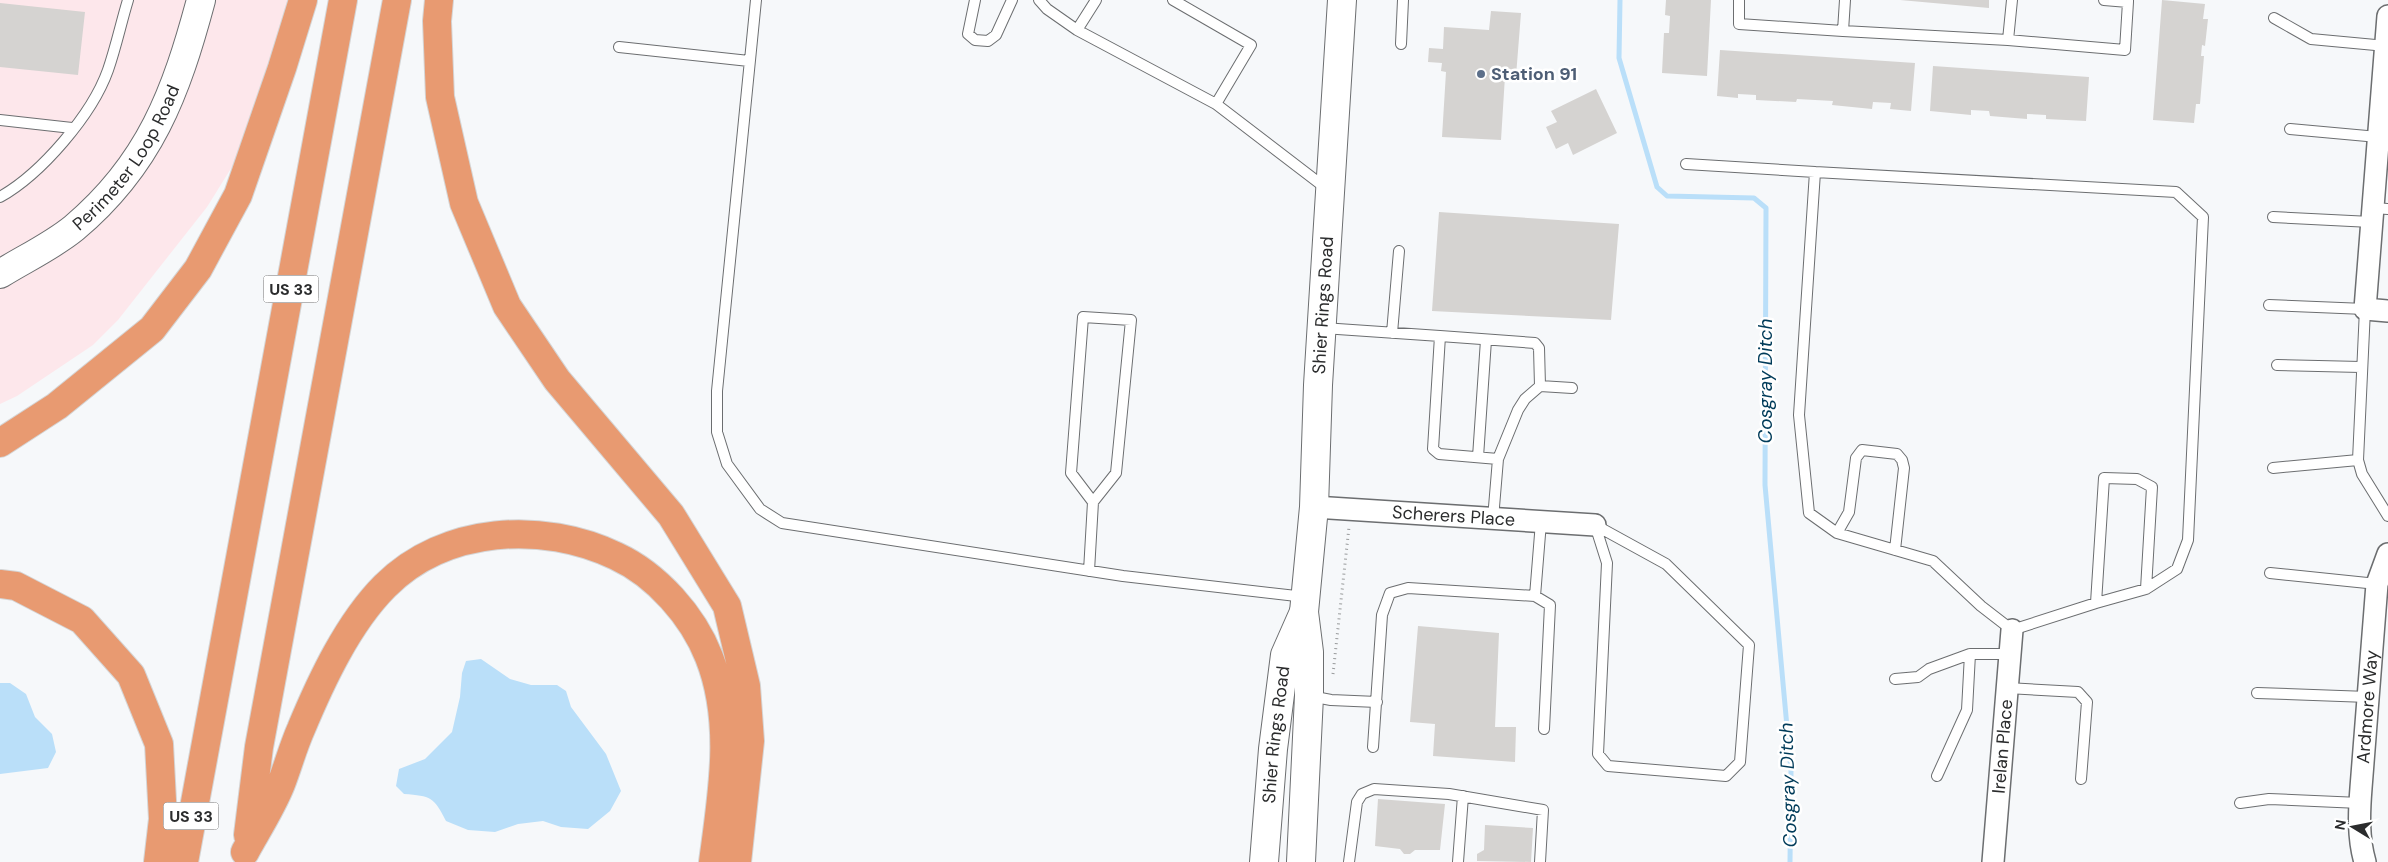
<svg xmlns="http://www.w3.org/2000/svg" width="2388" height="862" viewBox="0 0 2388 862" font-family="'DM Sans',sans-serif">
	<rect width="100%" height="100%" fill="#f6f8fa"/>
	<path fill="#fde7eb" d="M0,0H292L250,138L207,207L118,320L93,345L17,396L0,404Z"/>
	<path fill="#badff9" d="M481,659L510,679L531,685H557L566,691L571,707L606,754L621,791L610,811L588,829L561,827L543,821L518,824L495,832L468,830L446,821C434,797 431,796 404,794L396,786L399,769L425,759L452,732L460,697L462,673L466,661Z
		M0,683H10L26,694L35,717L52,734L56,752L48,768L0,774Z"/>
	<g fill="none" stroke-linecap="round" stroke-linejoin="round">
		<path stroke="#badff9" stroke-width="5" d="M1620,0L1619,58L1657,187L1667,196L1754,198L1766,208L1765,485L1791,771L1790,862"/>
	</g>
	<path fill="#d5d3d1" d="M1666,0H1711L1707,76L1662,73L1664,33H1669L1670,16L1665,15Z
		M1900,0H1989V8Z
		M2162,0L2205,4L2203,19H2208L2205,46L2202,45L2201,56H2204L2200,104H2196L2194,123L2153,120Z
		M0,3L85,12L78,75L0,67Z
		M1491,11L1521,13L1516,76H1505L1501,140L1442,137L1446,72L1441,71L1442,63L1428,62L1429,48L1443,49L1444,27L1489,30Z
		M1720,50L1915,63L1911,111L1890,109L1891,103L1873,102L1872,109L1832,105L1833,101L1797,99L1796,102L1756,100V95L1738,94V98L1717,96Z
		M1933,66L2089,77L2086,121L2046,119V115L2027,114V119L1990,116L1989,111L1971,110V115L1930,111Z
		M1596,89L1617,133L1573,155L1568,143L1556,149L1546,127L1557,122L1551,111Z
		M1439,212L1619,224L1611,320L1432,311Z
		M1418,626L1499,633L1495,727H1516L1515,762L1433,756L1435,724L1410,722Z
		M1378,799L1445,804L1440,850H1415L1410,854H1404L1400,849L1375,846Z
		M1485,825L1533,828L1531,862L1477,861V854L1484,850Z"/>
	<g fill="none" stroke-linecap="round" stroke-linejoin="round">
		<defs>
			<path id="lane" d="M756,0L717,391V432L727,464L760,509L782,523L1123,576L1305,597
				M975,0L968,34L975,40L988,41L996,35L1012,0
				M1039,0L1047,9L1077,30L1216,104L1327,189
				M1173,0L1251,45L1216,104
				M1739,0V24L1843,31L1845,0
				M2104,0L2128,2V0
				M2274,18L2311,39L2386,46
				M1077,30L1096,0
				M1843,31L2008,40L2012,0
				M2008,40L2125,50L2128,2
				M1401,44L1403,0
				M619,47L749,61
				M0,120L72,128
				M2290,129L2378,137
				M1686,164L1815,172L1799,415L1809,513L1837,533L1933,561L1981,606L2012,630L2096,603L2146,589L2152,487L2137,479L2104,478L2096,603
				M1815,172L2176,192L2203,217L2188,540L2177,569L2146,589
				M0,197C41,174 92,115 108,70C116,47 121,23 128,0
				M2373,208L2388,209
				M2273,217L2371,222
				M2269,305L2365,309L2358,460L2362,474L2388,516
				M1323,328L1440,336
				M1392,333L1399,251
				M2277,365L2361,367
				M1478,457L1486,340
				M1498,459L1518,410L1525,399L1540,386
				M2273,468L2358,460
				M1493,519L1498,459L1439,454L1433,449L1440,336L1535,343L1539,348L1540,386L1572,388
				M1595,525L1666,564L1749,645L1740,762L1726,776L1608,766L1598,754L1607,563Z
				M1837,533L1849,512L1856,458L1862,450L1897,454L1902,460L1904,468L1895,550
				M1089,571L1093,502L1116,473L1131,320L1083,317L1071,473L1093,502
				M2270,573L2377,584
				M1535,596L1541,522
				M1895,679L1918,677L1929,669L1970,654H2010
				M2007,688L2078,692L2087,702L2081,779
				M2257,693L2368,697
				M1310,696L1331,700L1377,702
				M1373,747L1382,615L1390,593L1408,588L1535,596L1550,605L1544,729
				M1937,776L1967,710L1970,654
				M2240,803L2269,799L2360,803
				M1349,862L1357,802L1362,794L1374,789L1449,794L1543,810L1540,862
				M1458,862L1463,796"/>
			<g id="street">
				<path d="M2388,16L2365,309L2388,311"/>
				<path id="s1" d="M1314,507L1595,525"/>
				<path id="s2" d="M1993,862L2012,630"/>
				<path id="s3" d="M2365,862C2358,838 2359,813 2361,788L2377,584L2388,554"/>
			</g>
			<g id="secondary">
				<path id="s4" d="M0,274C24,259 52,246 74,228C150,164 176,93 201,0"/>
				<path id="s5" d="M1264,862L1273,749L1285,655L1304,612"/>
				<path id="s6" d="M1301,862L1309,696V652L1304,612L1314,507L1318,385L1342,0"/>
			</g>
			<path id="highway" d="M439,0L437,21L440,97L464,203L507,306L557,380L671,515L727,606L746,686L750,741L737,862
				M0,443L57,406L152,329L198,269L238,195L282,68L303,0
				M0,584L16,586L82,620L131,675L159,744L163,819L158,862
				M248,835L259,747L397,0
				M245,852C257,830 272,807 281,784C288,766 293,747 301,729C321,681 348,623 385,586C445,526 543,521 616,556C657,575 693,616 709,657C735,722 722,795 713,862
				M184,862L343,0"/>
		</defs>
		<use href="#lane" stroke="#6c6e70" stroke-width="12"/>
		<use href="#street" stroke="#6c6e70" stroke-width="24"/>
		<use href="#secondary" stroke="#6c6e70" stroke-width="30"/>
		<use href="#highway" stroke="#d5d5d5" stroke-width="30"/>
		<path stroke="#999b9c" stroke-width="3" stroke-dasharray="1 4" stroke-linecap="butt" d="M1333,674L1349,527"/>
		<use href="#lane" stroke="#fff" stroke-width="10"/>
		<use href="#street" stroke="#fff" stroke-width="21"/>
		<use href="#secondary" stroke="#fff" stroke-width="28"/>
		<use href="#highway" stroke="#e89a71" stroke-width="28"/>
	</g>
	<circle fill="#5c6f8a" stroke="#fff" stroke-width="2" cx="1481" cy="74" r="5"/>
	<g text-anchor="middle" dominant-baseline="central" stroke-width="5" stroke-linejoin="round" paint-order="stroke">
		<g fill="#fff" stroke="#6b6b6c" stroke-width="1">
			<rect x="263.5" y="275.5" width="55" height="27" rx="4"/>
			<rect x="163.5" y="802.5" width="55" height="27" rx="4"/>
		</g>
		<g font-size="16" font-weight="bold" fill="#2b2c2d">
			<text x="291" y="289">US 33</text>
			<text x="191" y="816">US 33</text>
		</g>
		<g font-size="18" font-weight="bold" fill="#4e5e75" stroke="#fff" text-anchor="start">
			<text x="1491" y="74">Station 91</text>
		</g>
		<g font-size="18" fill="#2b2c2d" stroke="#fff">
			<text stroke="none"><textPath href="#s4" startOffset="176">Perimeter Loop Road</textPath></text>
			<text stroke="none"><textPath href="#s6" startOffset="558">Shier Rings Road</textPath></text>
			<text stroke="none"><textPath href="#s1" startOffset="140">Scherers Place</textPath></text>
			<text stroke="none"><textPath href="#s3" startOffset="156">Ardmore Way</textPath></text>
			<text stroke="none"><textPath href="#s5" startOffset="128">Shier Rings Road</textPath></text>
			<text stroke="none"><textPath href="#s2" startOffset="116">Irelan Place</textPath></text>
		</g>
		<g font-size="19" font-style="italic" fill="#003b59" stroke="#fff">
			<text transform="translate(1765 381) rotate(-90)">Cosgray Ditch</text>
			<text transform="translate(1788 785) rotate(-92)">Cosgray Ditch</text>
		</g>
	</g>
	<g transform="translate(2353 827) rotate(280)" stroke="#ffffff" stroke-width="4" paint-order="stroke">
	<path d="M0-4L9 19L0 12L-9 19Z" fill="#2b2c2d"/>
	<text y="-8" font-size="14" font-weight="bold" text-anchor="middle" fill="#2b2c2d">N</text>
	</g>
</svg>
